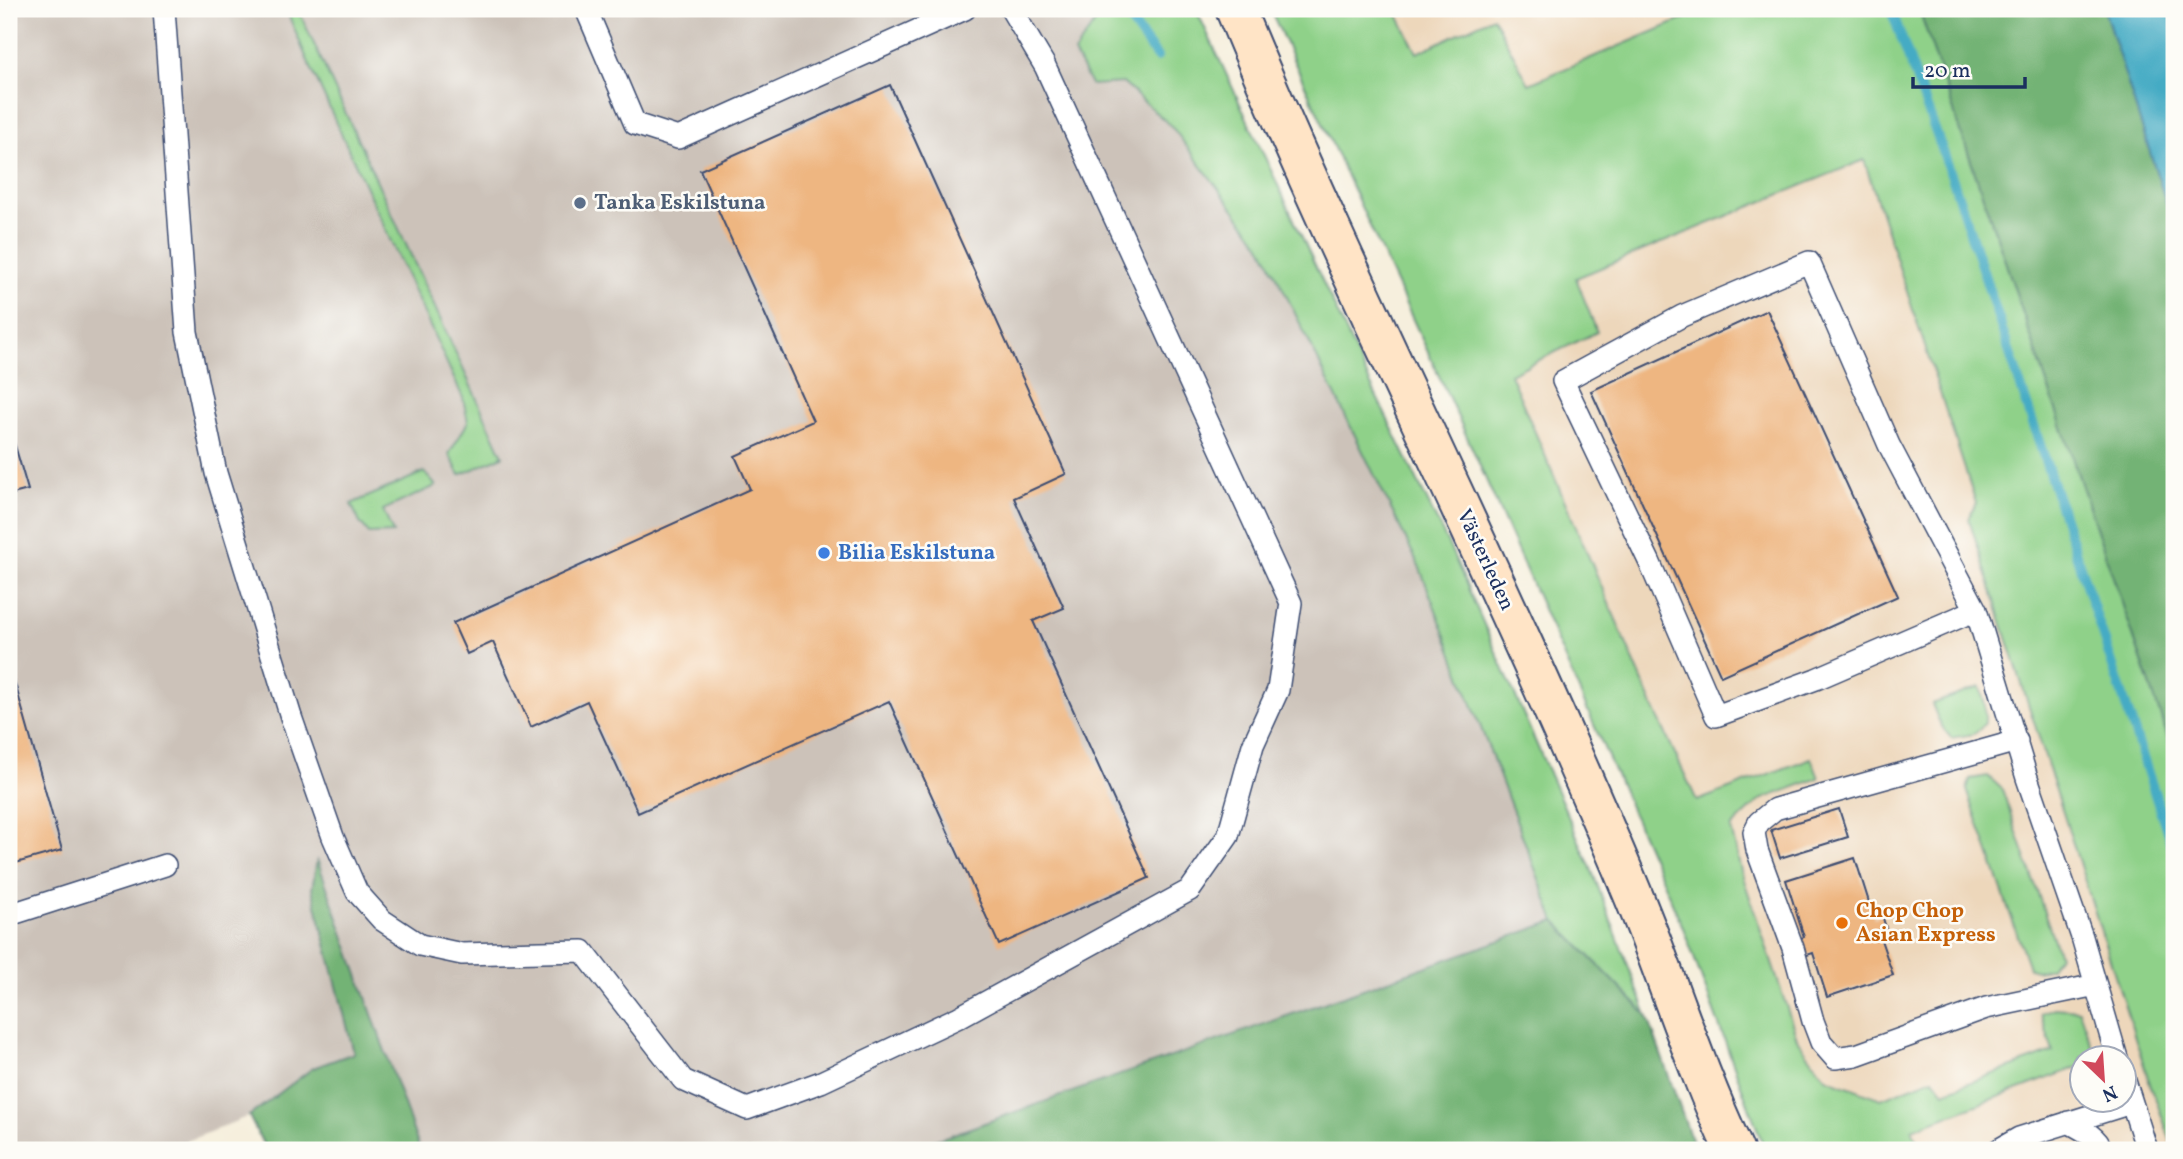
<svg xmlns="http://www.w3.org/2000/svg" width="2183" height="1159" viewBox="0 0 2183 1159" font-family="Vollkorn,serif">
	<rect width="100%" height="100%" fill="#fdfcf7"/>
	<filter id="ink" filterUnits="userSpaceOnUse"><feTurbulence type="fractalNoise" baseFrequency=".0143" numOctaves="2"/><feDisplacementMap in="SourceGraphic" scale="14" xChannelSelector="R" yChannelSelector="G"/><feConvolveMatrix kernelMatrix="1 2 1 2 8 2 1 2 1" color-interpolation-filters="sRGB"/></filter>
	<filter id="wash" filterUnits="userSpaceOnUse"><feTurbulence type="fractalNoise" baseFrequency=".00686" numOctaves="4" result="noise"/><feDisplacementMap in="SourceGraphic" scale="28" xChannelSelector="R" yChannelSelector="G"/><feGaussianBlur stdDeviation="1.57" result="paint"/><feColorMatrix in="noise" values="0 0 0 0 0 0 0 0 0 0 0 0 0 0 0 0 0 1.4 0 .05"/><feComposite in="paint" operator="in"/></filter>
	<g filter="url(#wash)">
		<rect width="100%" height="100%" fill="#f6efdd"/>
		<path fill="#edd7bb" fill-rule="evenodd" d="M1270,9H1857L2174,1150H1765L1682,925L1473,450ZM2082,1058H2124V1100H2082Z"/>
		<path fill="#ccc2b9" d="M9,9H1098L1101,13L1074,53L1091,84L1123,83L1172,127L1263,248L1419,566L1555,921L908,1150H420L318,861L312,889L354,1053L313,1068L249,1116L165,1150H9Z"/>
		<path fill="#8fd189" stroke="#558074" stroke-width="2" d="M286,9H298L503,456L460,475L449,454L468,422L463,398L306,57Z
			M1098,9H1196L1369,381L1453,554L1590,866L1647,1015L1555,921L1419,566L1263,248L1172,127L1123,83L1091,85L1074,53L1101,14Z
			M1270,9H1395L1417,53L1493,17L1529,84L1707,9H1919L2174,755V1150L2148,1078L1969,519L1976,503L1864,160L1576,278L1597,332L1510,374L1657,715L1697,801L1811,758L1819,778L1760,800L1731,828L1741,871L1798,1041L1826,1078L1881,1099L1933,1078L1944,1092L2053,1052L2041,1013L2054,1008L2079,1010L2096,1057L2082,1058L2081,1066L1912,1129L1921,1150H1765L1682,925L1473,450Z
			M424,472L436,486L383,510L393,533L369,534L360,523L351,504Z
			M1980,687L1985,706V723L1974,734L1951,738L1941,726L1932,704Z
			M1988,776L2002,789L2059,955L2051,968L2039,971L2029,968L1967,790L1970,779Z"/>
		<path fill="#73b375" stroke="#47716a" stroke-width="2" d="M1919,9H2104L2174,227V755Z
			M317,859L420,1150H266L249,1116L313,1068L354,1053L312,889Z
			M1555,921L1647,1015L1695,1150H908Z"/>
		<path fill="#44abc4" stroke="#306d91" stroke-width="2" d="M2104,9H2174V227Z"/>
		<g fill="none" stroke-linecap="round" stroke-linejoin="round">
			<path stroke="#44abc4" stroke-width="10" d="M1122,9L1157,57
				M1891,9L1950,171L2174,852"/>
		</g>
		<g id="blocks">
			<path fill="#eeb681" d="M890,85L1066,474L1014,498L1064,608L1033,621L1149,878L999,945L889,701L638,813L587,701L531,727L493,642L467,654L453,623L750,489L735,456L813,421L700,170Z
				M1767,310L1898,596L1721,676L1591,391Z
				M9,425L28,490L9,495Z
				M9,662L62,850L9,865Z
				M1839,809L1848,837L1780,858L1771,830Z
				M1855,858L1874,918L1882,915L1886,928L1878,931L1893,975L1827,997L1813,953L1801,957L1795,941L1804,937L1786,880Z"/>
		</g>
	</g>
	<g filter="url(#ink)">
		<use href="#blocks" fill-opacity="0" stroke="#3c4c71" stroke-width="2"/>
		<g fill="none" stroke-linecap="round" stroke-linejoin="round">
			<defs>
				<path id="lane" d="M164,9L187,332L216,473L291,717L333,837L357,892L382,920L420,945L462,954L583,951L683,1080L747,1109L821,1082L959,1017L1190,890L1228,836L1253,745L1278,690L1291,603L1045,66L1011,9
					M586,9L635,124L678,138L965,9
					M1976,610L1816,679L1716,716L1649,561L1563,381L1682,316L1809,262L1889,445L1976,610L2027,778L2082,937L2117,1058
					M2017,741L1775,809L1759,822L1754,832L1757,850L1793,948L1813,1021L1821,1042L1835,1058L1856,1055L1986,1008L2096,985
					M9,915L165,865
					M2124,1078L2147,1150
					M2068,1122C2081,1129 2097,1136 2102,1150
					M1998,1150L2019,1138L2131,1103"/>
				<path id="secondary" d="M1235,9C1340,263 1466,509 1576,762C1602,821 1628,880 1651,940C1678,1011 1702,1082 1734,1150"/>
			</defs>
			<use href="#lane" stroke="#3c4c71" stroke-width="24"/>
			<use href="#secondary" stroke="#3c4c71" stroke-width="42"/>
			<use href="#lane" stroke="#fff" stroke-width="21"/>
			<use href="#secondary" stroke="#ffe4c6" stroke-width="38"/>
		</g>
	</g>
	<circle fill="#5c6f8a" stroke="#fdfcf7" stroke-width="2.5" cx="580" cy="203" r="7"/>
	<circle fill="#3f7fe0" stroke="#fdfcf7" stroke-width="2.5" cx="824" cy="553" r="7"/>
	<circle fill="#e8710a" stroke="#fdfcf7" stroke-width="2.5" cx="1842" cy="923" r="7"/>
	<g text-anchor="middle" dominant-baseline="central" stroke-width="5" stroke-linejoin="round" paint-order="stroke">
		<g font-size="21" font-weight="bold" fill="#4e5e75" stroke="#fdfcf7" text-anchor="start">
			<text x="594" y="203">Tanka Eskilstuna</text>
		</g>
		<g font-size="21" font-weight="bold" fill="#366cbe" stroke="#fdfcf7" text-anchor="start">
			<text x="838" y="553">Bilia Eskilstuna</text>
		</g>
		<g font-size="21" fill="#1b2f5e" stroke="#fdfcf7">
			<text transform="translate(1485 560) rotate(65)">Västerleden</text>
		</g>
		<g font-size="21" font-weight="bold" fill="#c56008" stroke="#fdfcf7" text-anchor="start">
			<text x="1856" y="911">Chop Chop<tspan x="1856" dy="24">Asian Express</tspan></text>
		</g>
	</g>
	<rect width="2183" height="1159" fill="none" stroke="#fdfcf7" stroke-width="35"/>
	<g transform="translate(2103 1079) rotate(155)"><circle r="33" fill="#fdfcf7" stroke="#a3aaba" stroke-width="2"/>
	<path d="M0-5L12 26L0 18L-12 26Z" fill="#d1495b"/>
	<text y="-10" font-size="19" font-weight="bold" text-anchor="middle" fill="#1b2f5e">N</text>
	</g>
	<path d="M1913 77v10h112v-10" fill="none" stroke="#1b2f5e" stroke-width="3.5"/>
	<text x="1924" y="77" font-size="21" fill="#1b2f5e" stroke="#fdfcf7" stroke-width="5" paint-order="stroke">20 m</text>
</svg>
